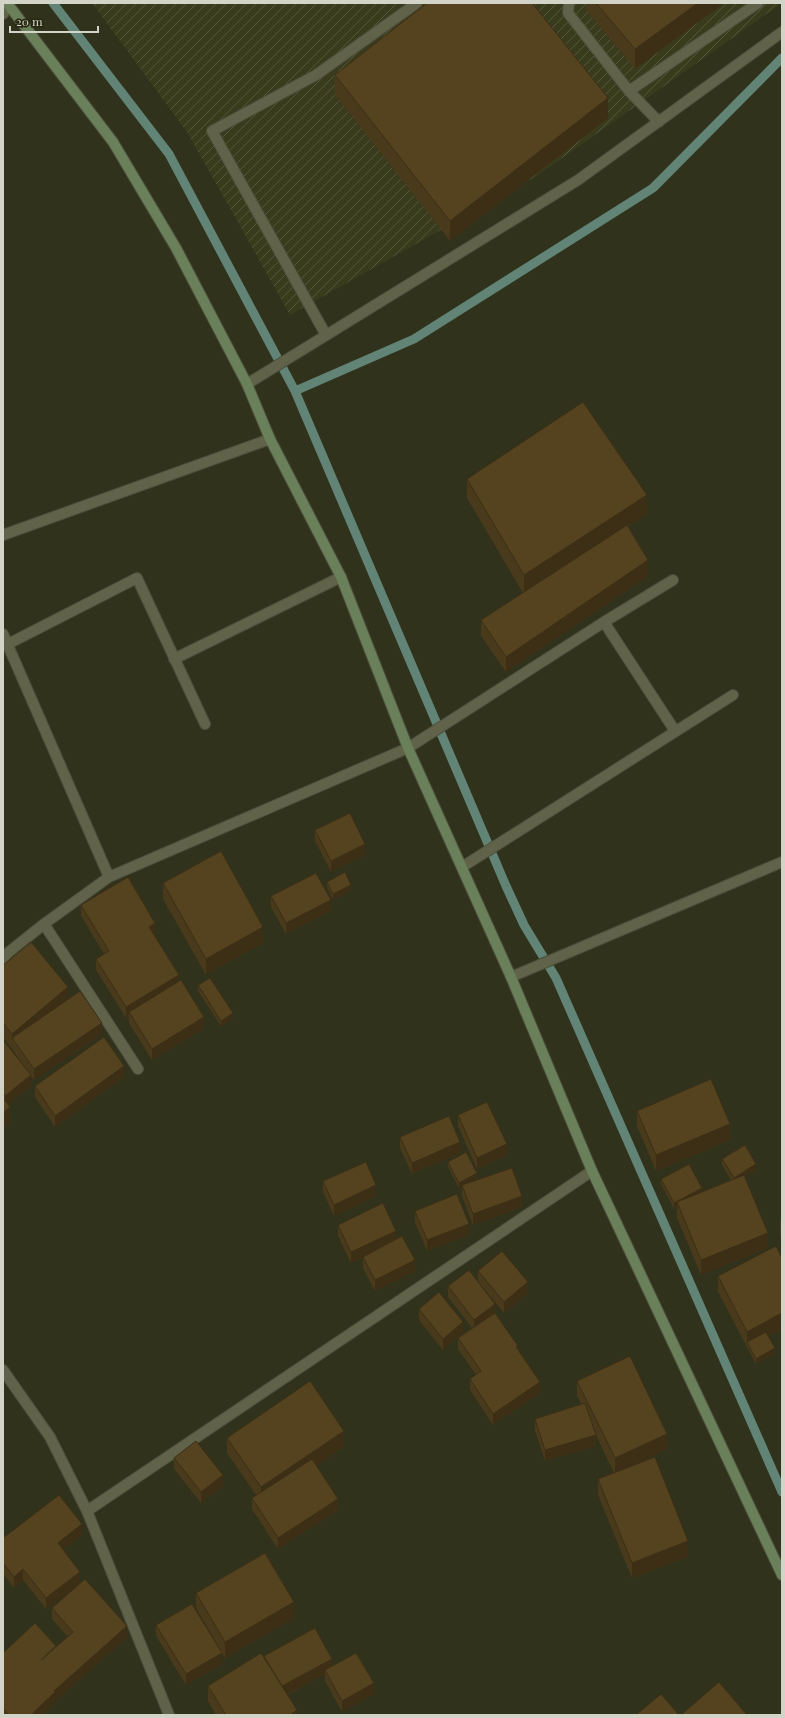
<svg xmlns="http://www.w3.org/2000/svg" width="785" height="1718" viewBox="0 0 785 1718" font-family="'Playfair Display',serif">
	<defs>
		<pattern id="industrial-furrows" width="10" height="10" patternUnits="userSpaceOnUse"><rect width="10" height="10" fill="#393b1d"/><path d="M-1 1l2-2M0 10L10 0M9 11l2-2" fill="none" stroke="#55563c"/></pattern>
	</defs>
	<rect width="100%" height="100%" fill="#30321c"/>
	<path fill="url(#industrial-furrows)" d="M92,3H782L535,177L290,315L187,132Z"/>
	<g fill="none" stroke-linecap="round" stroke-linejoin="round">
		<path stroke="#618476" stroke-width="9" d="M53,3L169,154L295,391L506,886L524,925L556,978L782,1492
			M295,391L414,339L653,188L782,58"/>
		<defs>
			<path id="street" d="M569,3L568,13L629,91L659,122
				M3,14L8,5
				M629,91L758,3
				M326,335L212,131L316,75L417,3
				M247,384L578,180L782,32
				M3,535L270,439
				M604,622L673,580
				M3,634L109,877
				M8,644L137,578L205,724
				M174,659L341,577
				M462,867L733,695
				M44,924L138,1069
				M3,959L9,952L44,924L109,877L408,748L604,622L675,731
				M511,977L782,862
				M3,1370L50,1437L87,1511L169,1715
				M87,1511L592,1171"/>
			<path id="secondary" d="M7,3L113,142L176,248L247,384L270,439L341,577L408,748L511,977L592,1171L782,1575"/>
		</defs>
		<use href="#street" stroke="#4c4e3b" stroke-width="12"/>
		<use href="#secondary" stroke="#4c4e3b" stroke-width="12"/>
		<use href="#street" stroke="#60624a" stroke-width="10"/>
		<use href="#secondary" stroke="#6a805a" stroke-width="10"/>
	</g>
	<path fill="#493a1b" d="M586,3H724L635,69L586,10Z
		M335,75L608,118L450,241L335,95Z
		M467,479L647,514L628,527L648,576L506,672L481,636V620L523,593L467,498Z
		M315,830L365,855L331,872L315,841Z
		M327,882L351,890L333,900L327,887Z
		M163,883L263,943L206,975L163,899Z
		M271,896L331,911L286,934L271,907Z
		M81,905L155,934L154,935L204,1028L152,1060L129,1023V1017L126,1018L96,970V959L104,954L81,916Z
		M3,965L68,1000L102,1034L34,1080L31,1076V1086L8,1104L10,1122L3,1128V1040L26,1069L12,1049L3,1038Z
		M198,985L233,1019L221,1026L198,991Z
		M124,1077L55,1127L35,1097V1086Z
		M637,1111L730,1140L656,1171L637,1126Z
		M458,1115L507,1155L477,1169L458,1126Z
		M400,1137L460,1153L412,1174L400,1148Z
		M722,1159L756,1170L744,1177L768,1248L701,1275L677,1218V1207L674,1209L661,1184V1179L702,1192L731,1180L722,1165Z
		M448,1162L477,1179L470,1182L522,1207L473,1225L462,1196V1186L459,1188L448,1167Z
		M323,1181L376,1196L334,1216L323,1192Z
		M415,1211L469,1235L427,1251L415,1222Z
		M780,1220H782V1240L780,1236Z
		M338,1225L396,1240L415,1271L375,1291L363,1268V1258L351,1263L338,1236Z
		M782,1258V1329L769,1336L775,1354L756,1364L718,1292V1276Z
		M478,1271L528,1293L504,1313L479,1283L495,1313L518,1349L540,1393L493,1425L470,1390V1379L476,1375L458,1349V1338L472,1328L448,1297V1286L478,1282Z
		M419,1309L463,1333L443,1350L419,1320Z
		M577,1381L667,1449L634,1465L688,1557L632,1578L598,1495V1479L614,1473L596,1435V1446L545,1461L535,1430V1419L581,1404L577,1396Z
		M227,1438L344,1447L316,1466L338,1510L278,1549L252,1509V1498L256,1495L227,1453Z
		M174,1458L223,1486L201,1503L174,1469Z
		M82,1535L63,1549L80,1583L46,1609L23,1580L14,1588L3,1574V1538Z
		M196,1593L294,1618L225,1658L222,1653V1664L186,1685L156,1636V1625L215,1641L196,1608Z
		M52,1608L127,1637L55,1701V1703L42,1715H3V1653L56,1647L68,1637L52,1619Z
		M264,1656L332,1666L374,1694L342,1712L325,1681V1674L287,1695L297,1715H216L208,1701V1686Z"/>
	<path fill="#3c2f16" d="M698,3H724L635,69V49Z
		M608,98V118L450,241V221Z
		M647,495V514L524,595V575Z
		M648,560V576L506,672V657Z
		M365,844V855L331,872V861Z
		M351,885V890L333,900V894Z
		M331,900V911L286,934V923Z
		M155,923V934L149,937V927Z
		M263,927V943L206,975V959Z
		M179,975V986L129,1012V1017L126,1018V1007Z
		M68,987V1003L12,1038V1034Z
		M233,1013V1019L221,1026V1021Z
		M204,1017V1028L152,1060V1049Z
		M102,1023V1034L34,1080V1069Z
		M124,1066V1077L55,1127V1116Z
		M31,1075V1086L5,1107V1096Z
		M10,1107V1122L3,1128V1113Z
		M730,1124V1140L656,1171V1155Z
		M460,1142V1153L412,1174V1163Z
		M507,1144V1155L477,1169V1158Z
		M756,1164V1170L734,1184V1178Z
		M477,1173V1179L459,1188V1183Z
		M376,1185V1196L334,1216V1205Z
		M702,1188V1193L677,1202V1207L674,1209V1203Z
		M522,1196V1207L473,1225V1214Z
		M469,1224V1235L427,1251V1240Z
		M396,1231V1242L351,1263V1252Z
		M768,1233V1248L701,1275V1260Z
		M415,1260V1271L375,1291V1280Z
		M528,1282V1293L504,1313V1302Z
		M495,1304V1315L474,1331V1320Z
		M782,1313V1329L749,1346L747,1342V1332Z
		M463,1322V1333L443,1350V1339Z
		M775,1348V1354L756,1364V1359Z
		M540,1382V1393L493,1425V1414Z
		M344,1431V1447L261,1503V1487Z
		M667,1434V1449L615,1474V1458Z
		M596,1435V1446L545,1461V1450Z
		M223,1475V1486L201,1503V1492Z
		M338,1499V1510L278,1549V1538Z
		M82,1524V1535L58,1553V1543Z
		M688,1541V1557L632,1578V1563Z
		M23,1569V1580L14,1588V1577Z
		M80,1572V1583L46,1609V1598Z
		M294,1602V1618L225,1658V1642Z
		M127,1626V1637L55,1701V1703L42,1715H31L54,1691Z
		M222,1653V1664L186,1685V1674Z
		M332,1659V1670H325V1674L280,1698V1688Z
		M374,1683V1694L342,1712V1701Z
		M297,1710V1715H290Z"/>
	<path fill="#55431f" stroke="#3c2f16" d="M427,3H532L608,98L450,221L335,75Z
		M596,3H698L635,49Z
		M583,402L647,495L524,575L467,479Z
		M627,525L648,560L506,657L481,620Z
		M350,813L365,844L331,861L315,830Z
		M221,851L263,927L206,959L163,883Z
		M345,872L351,885L333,894L327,882Z
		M316,873L331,900L286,923L271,896Z
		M128,877L155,923L149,927L179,975L126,1007L96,959L109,951L81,905Z
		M31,942L68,987L12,1034L3,1023V965Z
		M210,978L233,1013L221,1021L198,985Z
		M181,980L204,1017L152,1049L129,1012Z
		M80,991L102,1023L34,1069L12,1038Z
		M104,1037L124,1066L55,1116L35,1086Z
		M3,1040L31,1075L5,1096L3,1093Z
		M711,1079L730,1124L656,1155L637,1111Z
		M3,1098L10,1107L3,1113Z
		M487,1102L507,1144L477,1158L458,1115Z
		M449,1116L460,1142L412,1163L400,1137Z
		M745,1145L756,1164L734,1178L722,1159Z
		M466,1152L477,1173L459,1183L448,1162Z
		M366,1162L376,1185L334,1205L323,1181Z
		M689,1164L702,1188L674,1203L661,1179Z
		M512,1168L522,1196L473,1214L462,1185Z
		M744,1175L768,1233L701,1260L677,1202Z
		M457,1194L469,1224L427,1240L415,1211Z
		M383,1203L396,1231L351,1252L338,1225Z
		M402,1236L415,1260L375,1280L363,1257Z
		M776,1246L782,1258V1313L747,1332L718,1276Z
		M502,1251L528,1282L504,1302L478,1271Z
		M469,1270L495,1304L474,1320L448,1286Z
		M439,1292L463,1322L443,1339L419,1309Z
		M495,1313L518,1346L516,1347L540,1382L493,1414L470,1379L481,1371L458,1338Z
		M766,1332L775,1348L756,1359L747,1342Z
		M630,1356L667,1434L615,1458L577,1381Z
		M310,1381L344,1431L261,1487L227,1438Z
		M585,1403L596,1435L545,1450L535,1419Z
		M196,1441L223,1475L201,1492L174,1458Z
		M655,1457L688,1541L632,1563L598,1479Z
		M312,1459L338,1499L278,1538L252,1498Z
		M59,1495L82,1524L58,1543L80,1572L46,1598L23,1569L14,1577L3,1563V1538Z
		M265,1553L294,1602L225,1642L196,1593Z
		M85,1579L127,1626L54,1691L55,1692L31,1715H9L3,1708V1653L35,1623L56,1646L41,1660L73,1632L52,1608Z
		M192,1604L222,1653L186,1674L156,1625Z
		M315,1628L332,1659L282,1686L264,1656Z
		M261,1653L297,1710L290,1715H226L208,1686Z
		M356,1653L374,1683L342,1701L325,1670Z
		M719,1682L747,1715H681Z
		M661,1694L679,1715H636Z"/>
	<rect width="785" height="1718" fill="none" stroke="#d2d4c7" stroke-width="8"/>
	<path d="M10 26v6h88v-6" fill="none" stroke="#d2d4c7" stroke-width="2"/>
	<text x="16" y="26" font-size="12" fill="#d2d4c7" stroke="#272812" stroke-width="3" paint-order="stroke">20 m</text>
</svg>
